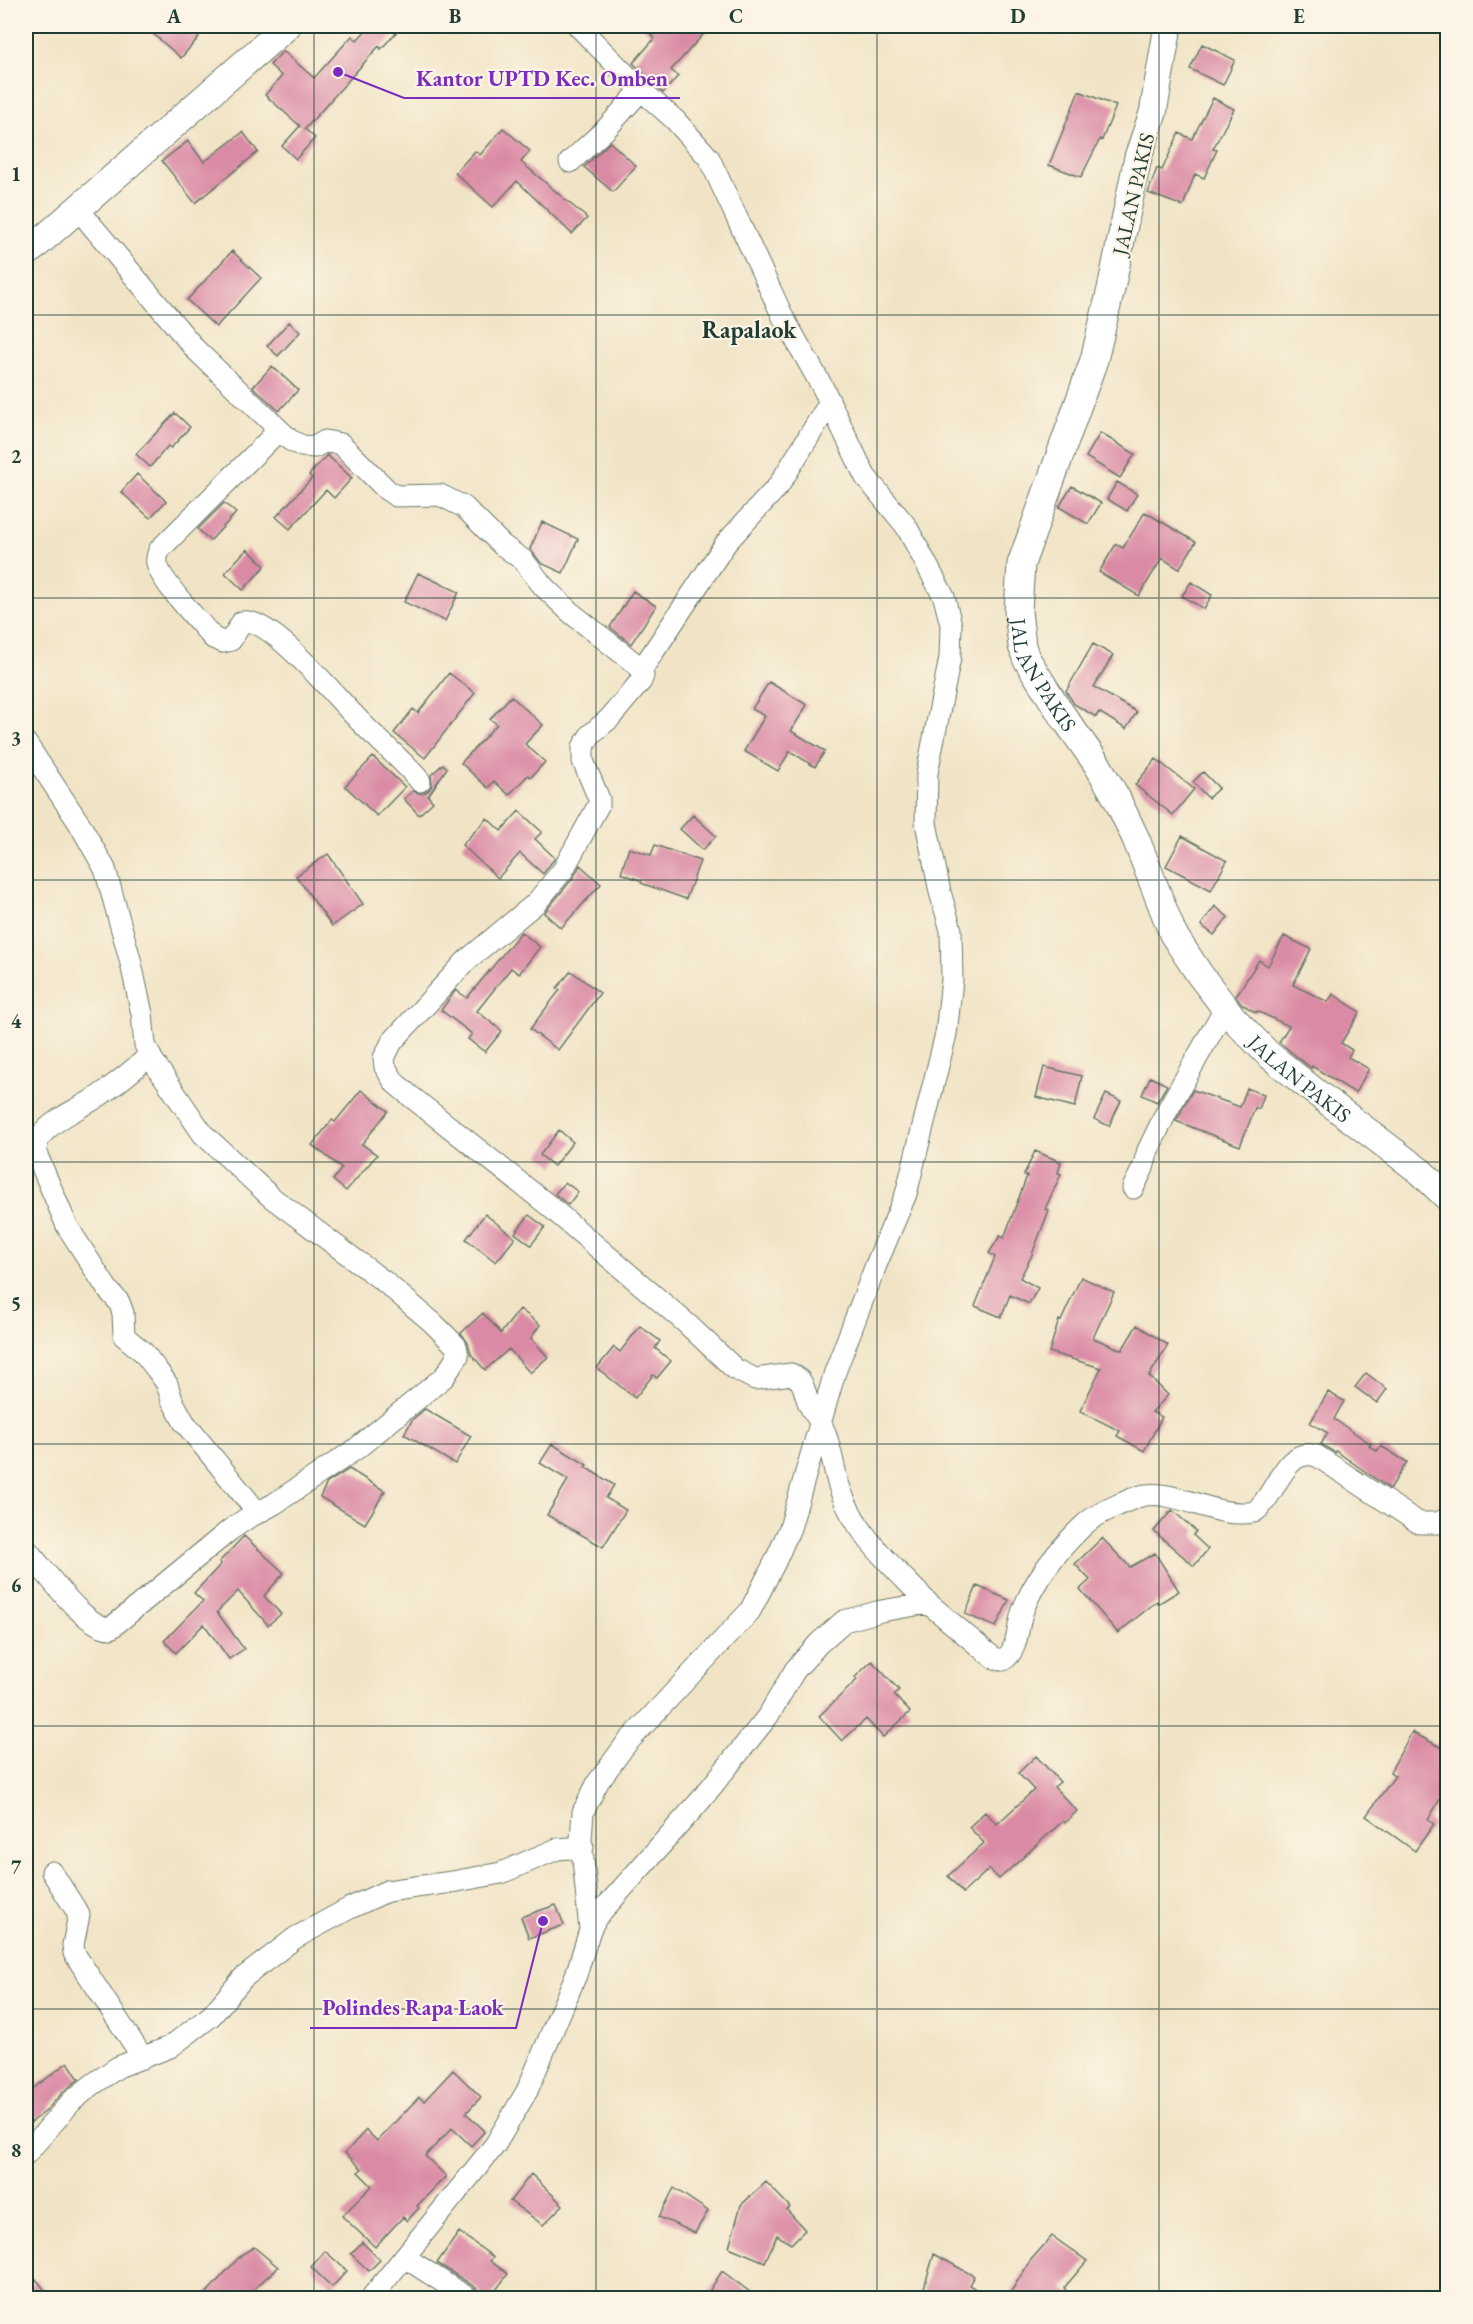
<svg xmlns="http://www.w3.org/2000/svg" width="1473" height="2324" viewBox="0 0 1473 2324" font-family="'EB Garamond',serif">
	<rect width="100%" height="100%" fill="#fcf5e5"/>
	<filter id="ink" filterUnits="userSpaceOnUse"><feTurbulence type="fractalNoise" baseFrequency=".0167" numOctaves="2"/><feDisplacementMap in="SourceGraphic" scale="12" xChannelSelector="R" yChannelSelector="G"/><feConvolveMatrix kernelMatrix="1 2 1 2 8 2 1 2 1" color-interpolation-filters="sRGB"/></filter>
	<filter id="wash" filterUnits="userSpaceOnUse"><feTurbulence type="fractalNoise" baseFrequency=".008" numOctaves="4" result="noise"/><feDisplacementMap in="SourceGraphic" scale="24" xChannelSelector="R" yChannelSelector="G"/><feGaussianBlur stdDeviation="1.35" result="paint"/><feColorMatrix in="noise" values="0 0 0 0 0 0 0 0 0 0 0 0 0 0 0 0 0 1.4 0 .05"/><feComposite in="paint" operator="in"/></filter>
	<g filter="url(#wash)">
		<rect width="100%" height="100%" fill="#f1e4c6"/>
		<g id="blocks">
			<path fill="#da8aa4" d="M144,26H186L199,37L181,58Z
				M370,26H402L381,49L379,46L305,129L315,138L296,159L282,146L300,126L265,95L282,76L270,65L283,51L314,78L352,36L357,40Z
				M641,26H711L671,70L678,76L663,93L633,63L655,38Z
				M1202,44L1235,60L1223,85L1190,69Z
				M1079,91L1116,106L1102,140L1100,139L1081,177L1049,165Z
				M1213,98L1234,109L1213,149L1217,150L1204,178L1195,174L1183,206L1148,193L1157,168L1162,170L1179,133L1192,139Z
				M503,128L530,151L521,162L587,218L572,234L517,181L493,207L455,173L475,151L480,155Z
				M243,132L258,152L195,203L162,161L188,141L204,162Z
				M610,142L636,166L613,192L584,167Z
				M232,251L261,278L216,327L187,300Z
				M289,322L300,332L278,356L267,346Z
				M272,366L298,390L279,411L253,387Z
				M175,413L190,427L171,448L168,446L150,467L136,454Z
				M1100,433L1135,454L1120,478L1086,457Z
				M327,455L352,478L334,498L326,490L290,529L276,517L312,478L309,475Z
				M137,474L166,501L150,518L121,492Z
				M1117,482L1137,494L1127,511L1107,499Z
				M1072,486L1101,503L1088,524L1059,507Z
				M224,503L236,513L210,541L198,529Z
				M1145,512L1196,542L1179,569L1162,558L1139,596L1099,572L1116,544L1123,548Z
				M542,522L578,539L563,573L541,563L530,549Z
				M247,549L265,566L243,590L225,573Z
				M418,573L459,592L445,621L404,602Z
				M1191,582L1212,595L1204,609L1182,596Z
				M633,591L656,606L631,644L610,627Z
				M1093,644L1113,655L1094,687L1137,712L1126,729L1099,712L1096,717L1074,704L1066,691Z
				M449,673L475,693L425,758L394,733L413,709L418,713Z
				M769,682L807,705L791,731L825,751L815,767L790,751L778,771L744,751L765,716L752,709Z
				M511,696L543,725L525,744L545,762L531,777L528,775L509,795L494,781L488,788L461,763L497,724L490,719Z
				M373,757L405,787L377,816L345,786Z
				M1156,759L1194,789L1173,815L1135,785Z
				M443,764L447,768L428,796L433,802L419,815L404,799L413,791L422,794L429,790L432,785L431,775Z
				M1203,772L1219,788L1208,798L1193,782Z
				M519,811L542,832L535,839L555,858L543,874L520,853L498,878L462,845L487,818L501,831Z
				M693,815L716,836L703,850L680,829Z
				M1182,836L1227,861L1211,890L1166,866Z
				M655,845L700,861L686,899L641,883L642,881L621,873L629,848L651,855Z
				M328,854L363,904L332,926L296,876Z
				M580,865L601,884L561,928L544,913L573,878Z
				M1215,906L1228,917L1214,935L1201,925Z
				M521,932L540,947L519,974L511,968L477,1011L502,1031L485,1052L468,1039L472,1034L441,1010L456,990L467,998Z
				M1284,936L1311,949L1293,985L1328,1002L1333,994L1360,1012L1341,1043L1352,1050L1348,1057L1369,1069L1355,1093L1312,1066L1311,1068L1279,1042L1289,1026L1257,1011L1256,1013L1242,1004L1236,996L1259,960L1268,966Z
				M571,971L600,993L558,1050L530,1029L560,990L557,988Z
				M1044,1067L1082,1076L1075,1107L1036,1097Z
				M1150,1077L1167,1085L1157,1102L1142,1095Z
				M1247,1088L1264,1095L1259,1109L1255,1108L1240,1146L1176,1121L1193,1090L1240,1107Z
				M361,1090L388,1111L362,1144L377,1155L346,1191L333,1180L342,1168L312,1145L332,1120L335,1122Z
				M1106,1094L1121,1101L1109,1126L1094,1119Z
				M559,1130L573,1142L554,1166L540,1155Z
				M1035,1151L1061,1162L1058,1173L1061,1174L1045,1209L1049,1210L1031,1257L1020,1278L1038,1288L1029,1304L1010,1295L1001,1317L975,1306L995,1257L989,1253L1000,1236L1004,1238L1027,1176L1024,1175Z
				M565,1182L578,1192L568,1205L555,1194Z
				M485,1214L515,1238L496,1262L466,1239Z
				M529,1215L545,1227L531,1245L515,1233Z
				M1081,1277L1114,1292L1093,1338L1122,1350L1137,1325L1168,1345L1149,1376L1168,1395L1152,1412L1162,1417L1144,1451L1117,1436L1120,1431L1080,1411L1101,1368L1049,1352L1059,1320L1061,1321Z
				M520,1309L540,1325L531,1338L548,1357L530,1373L509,1349L485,1370L471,1354L468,1343L461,1333L483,1313L501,1333Z
				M640,1326L660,1341L655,1348L671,1361L657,1378L653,1375L635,1398L597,1368L614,1347L620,1352Z
				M1366,1373L1387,1389L1377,1403L1355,1387Z
				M1328,1392L1344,1401L1334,1419L1371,1444L1369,1446L1377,1451L1381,1446L1407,1462L1390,1489L1336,1451L1335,1453L1321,1444L1328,1433L1310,1423Z
				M425,1409L471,1436L455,1464L404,1434L413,1419Z
				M552,1444L587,1465L585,1467L614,1485L606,1498L626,1510L603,1547L547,1515L568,1480L540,1463Z
				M349,1469L385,1491L365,1524L320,1497L327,1483Z
				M1172,1510L1196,1531L1193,1535L1208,1549L1194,1566L1154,1531Z
				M244,1536L284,1573L264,1596L281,1614L268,1625L238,1591L217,1612L244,1649L229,1659L204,1624L176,1653L164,1641L203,1601L194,1593L221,1564L219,1562Z
				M1102,1538L1130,1567L1155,1553L1179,1591L1158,1604L1157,1601L1118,1633L1080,1589L1090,1580L1075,1564Z
				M977,1586L1009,1600L996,1627L965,1614Z
				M872,1661L899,1690L894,1695L910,1712L883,1737L866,1719L842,1741L819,1716L857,1680L855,1677Z
				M1412,1732L1448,1751V1785L1428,1820L1434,1824L1415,1851L1366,1816L1395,1776L1390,1772Z
				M1036,1756L1060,1782L1054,1787L1077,1811L1065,1823L1063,1821L999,1879L989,1869L963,1893L948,1876L984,1843L969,1827L985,1812L997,1824L1034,1790L1018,1773Z
				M556,1905L564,1925L529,1938L521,1917Z
				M68,2062L79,2079L63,2092L45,2112L26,2126V2094Z
				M453,2070L481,2097L466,2113L485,2131L471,2146L452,2128L425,2156L446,2176L417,2206L419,2208L407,2221L403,2217L375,2247L342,2216L372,2186L358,2172L362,2169L345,2153L366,2130L377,2141L419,2097L424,2101Z
				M531,2174L563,2205L543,2225L510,2201Z
				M766,2182L790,2207L787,2210L805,2230L791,2244L777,2235L765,2262L729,2247L741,2205Z
				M674,2188L708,2211L695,2233L659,2217Z
				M459,2232L493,2257L490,2261L508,2274L490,2298H486L475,2287L437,2263Z
				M1052,2236L1087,2261L1064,2288L1073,2298H1007L1030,2261Z
				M362,2242L380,2260L369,2271L351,2254Z
				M254,2247L278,2267L244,2298H202L241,2255Z
				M325,2251L347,2271L332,2287L311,2267Z
				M934,2254L974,2276L969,2285L991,2298H946L923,2291Z
				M722,2271L758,2298H705Z
				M36,2279L51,2298H26V2289Z"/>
		</g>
	</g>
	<g filter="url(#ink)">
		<use href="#blocks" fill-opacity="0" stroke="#687767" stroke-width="1.5"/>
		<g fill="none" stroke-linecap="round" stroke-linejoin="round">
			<defs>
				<path id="minor" d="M570,162L607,128L641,90L578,26
					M78,209L196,350L290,440L302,446L315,447L325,441L341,444L387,490L396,496L440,495L464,507L502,545L523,560L543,586L570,612L642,669L643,676L641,681L609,719L591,734L583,747V761L599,799V804L563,870L536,903L467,960L392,1042L384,1058L385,1067L395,1083L409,1095L548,1205L686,1323L735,1369L755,1379L791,1374C806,1381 803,1391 809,1404C812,1412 820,1419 823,1428C831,1446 833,1467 839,1486C854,1534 894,1567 928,1603
					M279,430L160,549C158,553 156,558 157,563C159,580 200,622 213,638L223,642L231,640L242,622C269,615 335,696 354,715C375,738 400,757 420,781
					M642,669L726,543L779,485L830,402
					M26,743L79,823L105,869L130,959L142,1014L145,1045L153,1061L203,1134L271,1197L386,1283L432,1322L456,1346L458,1356L444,1377L356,1449L274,1504L246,1519L230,1530L111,1628C84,1629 44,1568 26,1549
					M150,1055C134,1070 117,1083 99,1096C81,1108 59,1116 44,1132C38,1138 36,1145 36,1153L67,1226L108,1290L119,1302L123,1313L124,1336L143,1352L157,1370L167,1384L172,1400L184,1422L257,1512
					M1133,1188L1143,1168L1148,1150L1167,1111L1225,1008
					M52,1872L79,1915L73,1945L74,1953L143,2058
					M590,1930L581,1839L583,1812L598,1782L626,1744L750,1611L775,1562L790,1528L835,1372L876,1265L906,1194L946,1034L952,980L951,930L940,892L926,823L927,773L950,658L951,625L944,597L906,526L865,476L823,388L784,319L709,158L675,120L641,90
					M26,2154L72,2101L92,2085L118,2067L170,2047L211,2016L243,1978L295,1938L350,1908L387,1891L452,1882L501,1873L557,1849L583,1847
					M404,2257L468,2298
					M371,2298L495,2145L527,2091L576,1975L590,1930L596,1918L700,1801L768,1716L795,1670L819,1643L844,1621L881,1611L928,1603L986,1652L994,1658L1003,1660C1019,1651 1017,1625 1023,1610C1035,1578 1060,1548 1084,1525C1094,1515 1108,1510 1120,1504C1128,1501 1137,1496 1146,1495C1181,1491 1215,1519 1254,1512C1276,1498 1284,1445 1317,1456L1419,1523H1439L1448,1517"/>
				<g id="tertiary">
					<path id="s1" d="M1168,26L1153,113L1138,157L1111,289L1094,360L1021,564L1018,611L1022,646L1026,658L1060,712L1097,764L1116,797L1136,839L1173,934L1200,975L1233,1018L1268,1054L1314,1091L1421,1172L1448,1198"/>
					<path d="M26,254L287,26"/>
				</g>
			</defs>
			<use href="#minor" stroke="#687767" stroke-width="23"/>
			<use href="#tertiary" stroke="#687767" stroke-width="29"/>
			<use href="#minor" stroke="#fff" stroke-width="21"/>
			<use href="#tertiary" stroke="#fff" stroke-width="27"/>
		</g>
	</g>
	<path fill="none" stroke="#1f3d34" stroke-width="1.5" stroke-opacity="0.55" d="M314,26V2298M596,26V2298M877,26V2298M1159,26V2298M26,315H1448M26,598H1448M26,880H1448M26,1162H1448M26,1444H1448M26,1726H1448M26,2009H1448"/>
	<g text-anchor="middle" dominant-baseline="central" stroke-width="4.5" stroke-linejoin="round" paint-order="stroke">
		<g font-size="21" fill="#1f3d34" stroke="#fcf5e5">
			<text transform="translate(1133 194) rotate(-77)">JALAN PAKIS</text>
			<text stroke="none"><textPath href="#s1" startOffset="676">JALAN PAKIS</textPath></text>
			<text stroke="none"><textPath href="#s1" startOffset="1162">JALAN PAKIS</textPath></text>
		</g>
		<g font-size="24" font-weight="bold" fill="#1f3d34" stroke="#fcf5e5">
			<text x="749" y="329">Rapalaok</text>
		</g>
	</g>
	<path fill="none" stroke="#7b2cbf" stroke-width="2" d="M338 72L404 98H680M543 1921L516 2028H310"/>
	<g fill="#7b2cbf" stroke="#fcf5e5" stroke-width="2">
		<circle cx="338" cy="72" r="6"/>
		<circle cx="543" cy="1921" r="6"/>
	</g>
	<g font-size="22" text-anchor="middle" font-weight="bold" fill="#7b2cbf" stroke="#fcf5e5" stroke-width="4.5" stroke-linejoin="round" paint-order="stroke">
		<text x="542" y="86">Kantor UPTD Kec. Omben</text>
		<text x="413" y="2015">Polindes Rapa Laok</text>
	</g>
	<rect width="1473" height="2324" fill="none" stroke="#fcf5e5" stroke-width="66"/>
	<rect x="33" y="33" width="1407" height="2258" fill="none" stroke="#1f3d34" stroke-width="2"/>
	<g font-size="20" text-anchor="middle" font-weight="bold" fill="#1f3d34">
		<text x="174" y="23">A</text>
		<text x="455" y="23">B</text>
		<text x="736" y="23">C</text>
		<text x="1018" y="23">D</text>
		<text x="1299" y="23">E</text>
		<text x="16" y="181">1</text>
		<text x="16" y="463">2</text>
		<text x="16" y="745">3</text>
		<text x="16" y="1028">4</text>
		<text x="16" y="1310">5</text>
		<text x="16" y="1592">6</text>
		<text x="16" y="1874">7</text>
		<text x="16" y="2157">8</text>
	</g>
</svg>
